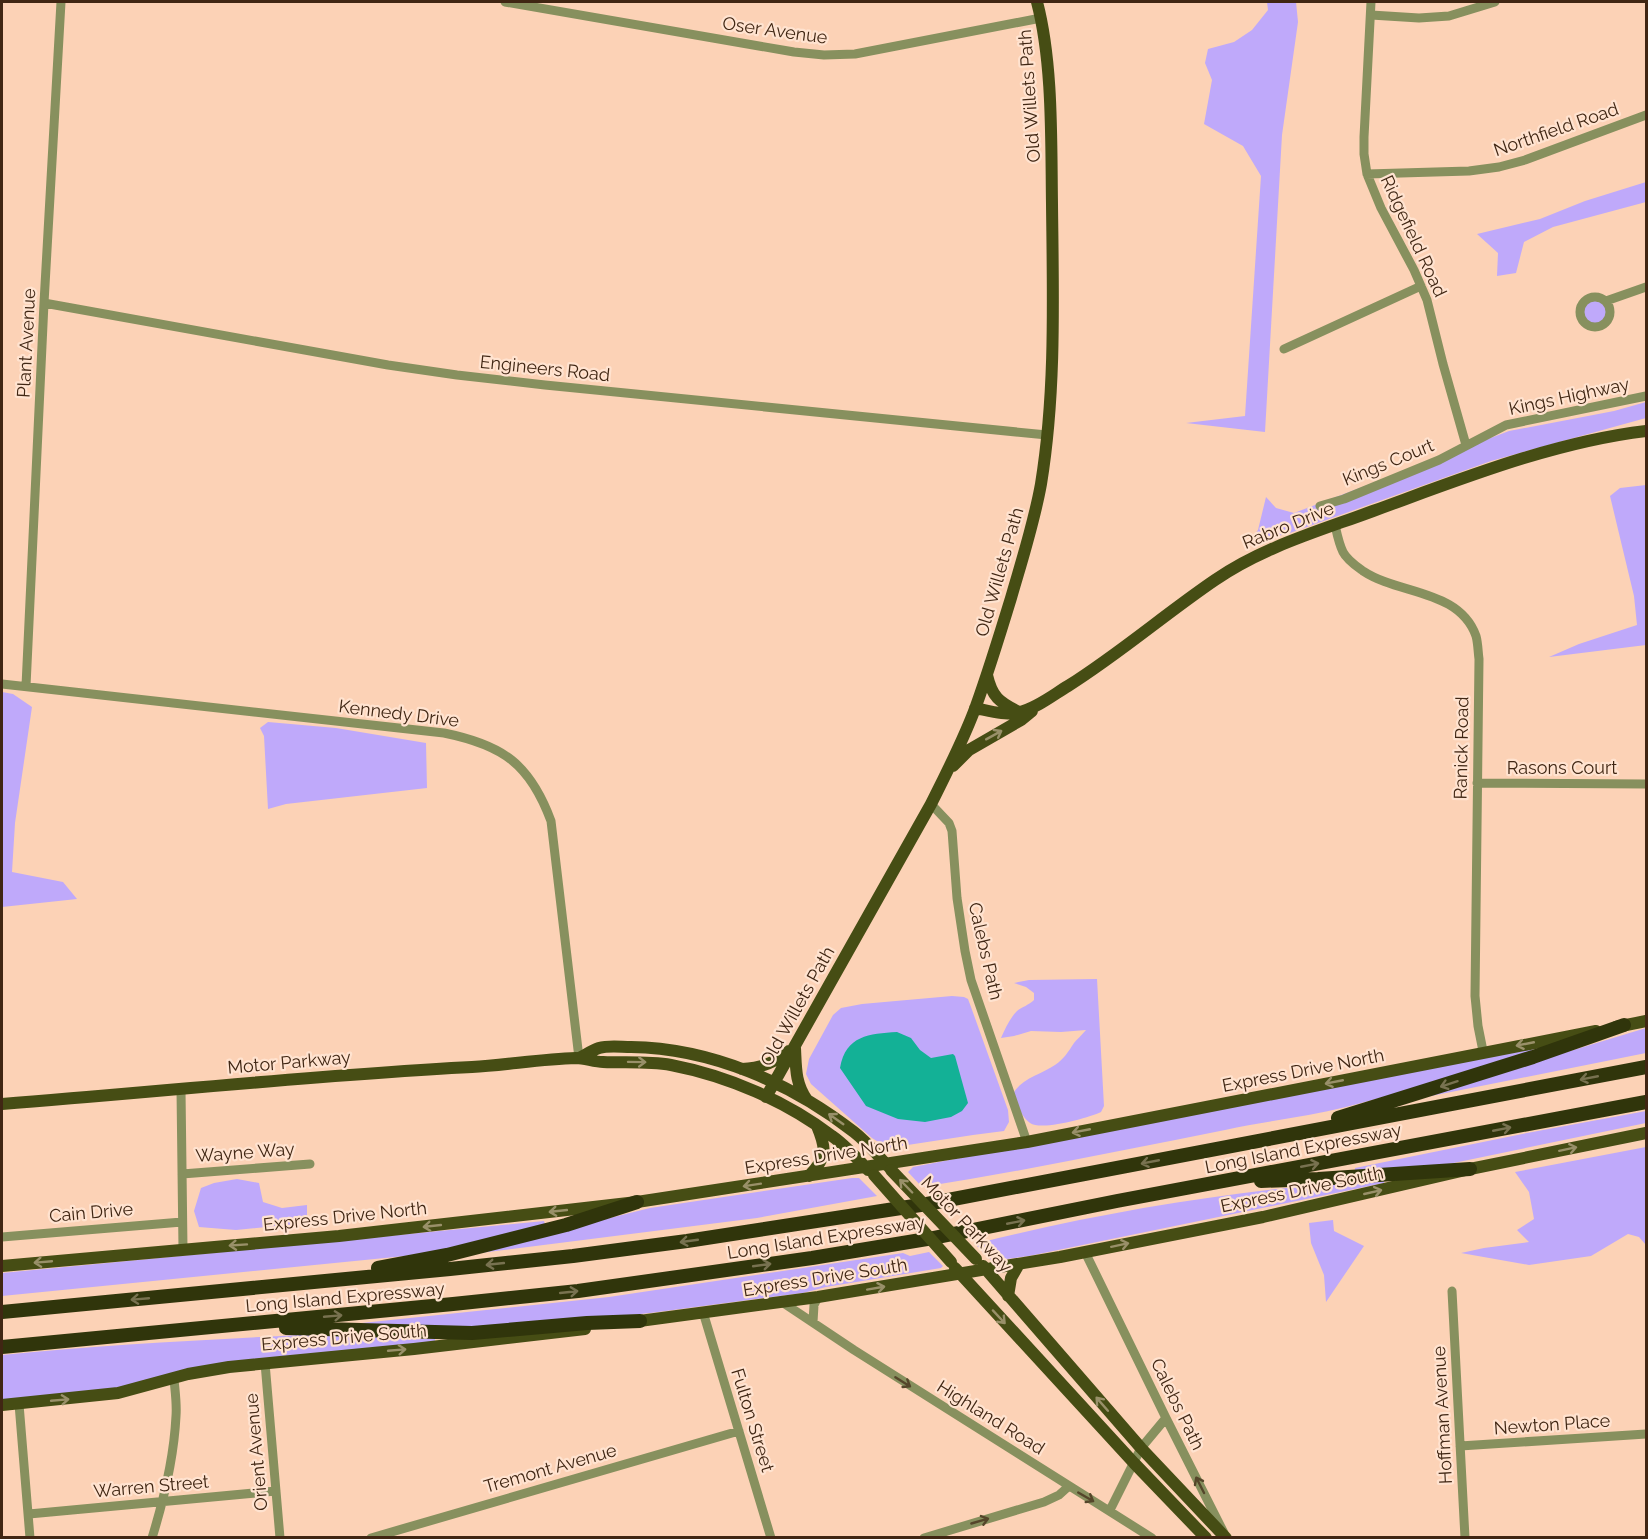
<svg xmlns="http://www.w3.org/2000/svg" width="1648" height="1539" viewBox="0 0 1648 1539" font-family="Raleway,sans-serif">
	<rect width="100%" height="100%" fill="#fcd2b6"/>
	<path fill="#bfa9fa" d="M1267,2H1296L1298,22L1282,135L1265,432L1186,423L1245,416L1261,176L1243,146L1204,124L1212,80L1205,63L1208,49L1234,42L1252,30L1268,10Z
		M1646,182V202L1553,227L1524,242L1516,273L1497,276L1498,253L1477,234L1540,219L1585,201Z
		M1582 312a13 13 0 1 1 26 0a13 13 0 1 1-26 0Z
		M1646,402V418L1491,461L1290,533L1247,544L1258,530L1266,497L1276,508L1294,513L1509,431L1614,411Z
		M1646,485V645L1549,657L1579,644L1637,625L1634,596L1610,496L1620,488Z
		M2,692L13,694L32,707L15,823L12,872L63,882L77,899L2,907Z
		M268,722L336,728L426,743L427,788L286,804L268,809L264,736L260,728Z
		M1097,979L1104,1106L1101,1112C1088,1118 1042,1131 1030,1123C1021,1116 1016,1103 1013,1094C1020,1079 1042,1074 1055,1065C1064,1059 1068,1052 1074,1043C1077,1039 1082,1035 1086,1030L1061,1032L1031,1031L1014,1036L1001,1038C1005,1029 1010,1018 1017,1011C1022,1007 1029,1005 1034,1000V993L1026,987L1014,983L1029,980Z
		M952,996L964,997L968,999L971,1007L1008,1110L1009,1122L1004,1131L973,1135L888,1148L872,1138L811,1084L806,1074L809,1059L833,1015L841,1008L862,1004Z
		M1646,1028V1053L1426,1097L1425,1095Z
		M1533,1049L1534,1052C1472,1072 1409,1091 1346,1107C1307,1117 1265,1121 1225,1130C1124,1150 1024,1171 922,1187L908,1172L913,1167L1437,1066Z
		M1646,1111V1123L1444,1165L1355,1172V1168L1527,1133Z
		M1646,1147V1245L1639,1237L1628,1234L1591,1256L1529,1265L1461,1253L1484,1248L1529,1242L1517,1230L1534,1219L1529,1192L1515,1172Z
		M852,1178H859L877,1196L757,1218L456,1256L650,1208Z
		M237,1179L259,1183L263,1202L282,1208L307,1205V1223L236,1230L199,1227L194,1211L201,1188L214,1183Z
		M1384,1179V1183L1029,1256L992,1261L975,1244C1109,1210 1246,1189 1384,1179Z
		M1333,1220L1334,1231L1364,1246L1326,1302L1324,1275L1311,1243L1309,1223Z
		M544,1221L545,1224L441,1250L405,1256L2,1296V1273Z
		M929,1252L943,1266L941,1268L826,1287L803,1293L650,1313L497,1329L372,1326L362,1323L609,1297L903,1253L910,1256Z
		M299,1335L435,1339V1343L137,1386L2,1402V1355C101,1345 200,1340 299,1335Z"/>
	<path fill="#13b196" d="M897,1032L911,1038L920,1050L931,1058L953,1054L955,1056L968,1103L962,1111L951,1117L925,1122L898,1119L866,1106L840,1068C846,1035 869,1034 897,1032Z"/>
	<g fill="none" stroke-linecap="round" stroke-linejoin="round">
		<path stroke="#87905e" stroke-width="9" d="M505,2L794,52L824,55L855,54L1041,18
			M1371,2L1364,137V154L1367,174L1381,208L1414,270L1427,300L1443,364L1466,445
			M1371,15L1419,18L1449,16L1495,2
			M1367,174L1469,171L1499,167L1525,160L1646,115
			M1580 312a15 15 0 1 1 30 0a15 15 0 1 1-30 0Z
			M1606,301L1646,287
			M44,303L388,365L457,375L545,385L1047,435
			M1284,349L1421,286
			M1320,506L1344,499L1439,460L1506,425L1646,396
			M1335,525C1337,534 1339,544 1343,552C1347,560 1356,566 1363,571C1399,595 1459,589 1476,636C1478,643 1478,652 1479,659L1475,996L1478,1026L1483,1051
			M2,684L444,733C503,745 530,764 551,821L579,1058
			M26,686L44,303L61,2
			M1477,783L1646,784
			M931,804L949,823L952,831L957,898L965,951L971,980L1027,1142
			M181,1090L183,1249
			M182,1174L310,1164
			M2,1237L182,1222
			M1085,1252L1166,1418L1224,1533
			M1452,1291L1465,1538
			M782,1302L854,1350L1152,1538
			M703,1312L771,1538
			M813,1322L814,1305L818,1297
			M265,1363L280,1538
			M19,1404L30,1538
			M1460,1446L1646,1434
			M1110,1510L1141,1448L1166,1418
			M29,1514L276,1491
			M152,1538C164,1499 174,1457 176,1416C177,1404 175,1391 174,1379
			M371,1538L739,1431
			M924,1538L1044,1502L1059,1495L1069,1486"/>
		<path stroke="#464d14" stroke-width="12" d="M987,675C992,697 999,702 1019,712
			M975,708C990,711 1005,716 1020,712C1037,708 1053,695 1068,686C1119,654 1165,614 1215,580C1263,547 1319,531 1373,511C1461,479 1553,442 1646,431
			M953,766L969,750L1021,720L1032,711
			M1616,1027L1646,1021
			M795,1048C796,1067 795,1083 807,1100
			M579,1058C585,1055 593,1050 599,1048C609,1045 621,1047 631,1047C711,1048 791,1083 854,1132C867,1142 877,1155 889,1167
			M742,1069C761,1068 775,1063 789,1051
			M766,1097L931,804C947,772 964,739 976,706C989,670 1000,634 1011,598C1022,560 1034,523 1041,484C1056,392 1053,297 1052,204C1051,140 1053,63 1037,2
			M2,1104C158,1092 315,1075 472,1067C507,1065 541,1059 576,1058C585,1058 594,1062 603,1062C626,1063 648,1061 671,1065C728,1076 786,1101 832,1136C845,1145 857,1158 868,1170
			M809,1176C827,1157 827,1150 817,1126
			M2,1266L339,1236L637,1202L1027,1142L1596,1031
			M983,1266L1141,1448L1226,1538
			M955,1268L1134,1463L1206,1538
			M1008,1296L1011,1278L1019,1264
			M632,1322L818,1297L1060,1257L1263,1217L1470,1169L1646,1133
			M2,1405L118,1393L188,1374L229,1367L414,1349L585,1329"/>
		<path stroke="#30350b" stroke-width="14" d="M1338,1118L1533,1057L1624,1025
			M1261,1181L1318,1179L1470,1169
			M378,1268L447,1255L566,1225L637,1202
			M2,1312L450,1269L573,1256L687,1241L927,1204L1646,1067
			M286,1328L472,1333L587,1323L640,1321
			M2,1347L453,1304L578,1291L812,1258L933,1238L1117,1201L1646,1102"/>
		<path stroke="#464d14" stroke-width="12" d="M891,1170L976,1259
			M874,1175L951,1262"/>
	</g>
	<defs><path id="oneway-shaft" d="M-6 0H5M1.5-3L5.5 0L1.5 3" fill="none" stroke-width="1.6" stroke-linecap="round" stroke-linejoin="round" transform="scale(1.5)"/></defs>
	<g stroke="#999069">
		<use href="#oneway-shaft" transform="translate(994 735) rotate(-29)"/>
		<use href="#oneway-shaft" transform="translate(1525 1044) rotate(169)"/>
		<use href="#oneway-shaft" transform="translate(637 1062) rotate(1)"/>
		<use href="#oneway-shaft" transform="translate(1334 1082) rotate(169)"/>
		<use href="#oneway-shaft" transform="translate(836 1119) rotate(-145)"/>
		<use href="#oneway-shaft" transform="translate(1081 1131) rotate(169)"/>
		<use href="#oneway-shaft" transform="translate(1568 1149) rotate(-12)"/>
		<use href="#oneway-shaft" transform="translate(752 1185) rotate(171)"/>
		<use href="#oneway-shaft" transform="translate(906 1186) rotate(-134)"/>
		<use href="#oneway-shaft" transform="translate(1373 1192) rotate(-13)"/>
		<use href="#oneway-shaft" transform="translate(558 1211) rotate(174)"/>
		<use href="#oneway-shaft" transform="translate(432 1226) rotate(174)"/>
		<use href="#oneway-shaft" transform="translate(238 1245) rotate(176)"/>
		<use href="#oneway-shaft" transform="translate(1120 1245) rotate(-12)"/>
		<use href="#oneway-shaft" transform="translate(43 1262) rotate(175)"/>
		<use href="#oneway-shaft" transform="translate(876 1288) rotate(-10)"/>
		<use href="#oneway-shaft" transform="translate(999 1317) rotate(47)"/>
		<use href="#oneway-shaft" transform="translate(397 1350) rotate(-5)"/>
		<use href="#oneway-shaft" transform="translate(60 1400) rotate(-5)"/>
		<use href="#oneway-shaft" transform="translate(1102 1404) rotate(-131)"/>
	</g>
	<g stroke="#787250">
		<use href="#oneway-shaft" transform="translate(1589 1078) rotate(169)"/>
		<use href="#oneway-shaft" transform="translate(1449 1084) rotate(162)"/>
		<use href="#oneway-shaft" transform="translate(1502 1129) rotate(-11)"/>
		<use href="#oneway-shaft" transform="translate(1150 1162) rotate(169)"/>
		<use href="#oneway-shaft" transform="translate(1310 1165) rotate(-11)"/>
		<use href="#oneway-shaft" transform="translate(1016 1222) rotate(-11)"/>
		<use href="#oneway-shaft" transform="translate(689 1241) rotate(172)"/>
		<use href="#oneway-shaft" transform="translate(495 1264) rotate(174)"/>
		<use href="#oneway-shaft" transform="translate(762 1265) rotate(-8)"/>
		<use href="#oneway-shaft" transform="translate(569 1292) rotate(-6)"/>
		<use href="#oneway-shaft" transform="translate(140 1299) rotate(175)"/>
		<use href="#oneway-shaft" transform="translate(333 1316) rotate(-5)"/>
	</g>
	<g stroke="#55462a">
		<use href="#oneway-shaft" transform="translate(903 1382) rotate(32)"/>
		<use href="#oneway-shaft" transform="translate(1200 1485) rotate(-117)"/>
		<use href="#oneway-shaft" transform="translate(1086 1497) rotate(30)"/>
		<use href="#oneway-shaft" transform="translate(980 1521) rotate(-16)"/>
	</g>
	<g text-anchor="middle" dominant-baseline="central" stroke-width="4.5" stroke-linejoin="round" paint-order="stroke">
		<g font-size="18" fill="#402613" stroke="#ffe3d0">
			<text transform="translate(775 30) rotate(8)">Oser Avenue</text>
			<text transform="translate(1029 96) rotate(-94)">Old Willets Path</text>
			<text transform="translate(1556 129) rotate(-19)">Northfield Road</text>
			<text transform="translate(1414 236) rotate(65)">Ridgefield Road</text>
			<text transform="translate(26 343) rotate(-87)">Plant Avenue</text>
			<text transform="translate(545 368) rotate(6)">Engineers Road</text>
			<text transform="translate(1569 396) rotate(-12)">Kings Highway</text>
			<text transform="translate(1388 462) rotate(-22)">Kings Court</text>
			<text transform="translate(1288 525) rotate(-22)">Rabro Drive</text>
			<text transform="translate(999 572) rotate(-74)">Old Willets Path</text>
			<text transform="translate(399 713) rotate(7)">Kennedy Drive</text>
			<text transform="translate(1461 748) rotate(-89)">Ranick Road</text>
			<text x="1562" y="767">Rasons Court</text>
			<text transform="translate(986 951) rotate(77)">Calebs Path</text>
			<text transform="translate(797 1006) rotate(-61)">Old Willets Path</text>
			<text transform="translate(289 1062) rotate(-5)">Motor Parkway</text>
			<text transform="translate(1303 1070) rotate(-11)">Express Drive North</text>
			<text transform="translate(1303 1148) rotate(-11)">Long Island Expressway</text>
			<text transform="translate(245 1152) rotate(-4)">Wayne Way</text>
			<text transform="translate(826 1155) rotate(-9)">Express Drive North</text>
			<text transform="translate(1302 1189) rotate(-12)">Express Drive South</text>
			<text transform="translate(91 1212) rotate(-5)">Cain Drive</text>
			<text transform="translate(345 1216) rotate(-6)">Express Drive North</text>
			<text transform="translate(967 1224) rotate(47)">Motor Parkway</text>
			<text transform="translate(826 1237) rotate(-9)">Long Island Expressway</text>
			<text transform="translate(825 1277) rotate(-9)">Express Drive South</text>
			<text transform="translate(345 1297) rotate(-5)">Long Island Expressway</text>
			<text transform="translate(344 1337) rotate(-5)">Express Drive South</text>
			<text transform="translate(1178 1404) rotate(64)">Calebs Path</text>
			<text transform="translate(1442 1415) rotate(-93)">Hoffman Avenue</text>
			<text transform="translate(991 1417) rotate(32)">Highland Road</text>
			<text transform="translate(753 1420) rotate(73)">Fulton Street</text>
			<text transform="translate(1552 1424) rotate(-4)">Newton Place</text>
			<text transform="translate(256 1452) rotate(-95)">Orient Avenue</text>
			<text transform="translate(550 1468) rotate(-16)">Tremont Avenue</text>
			<text transform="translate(151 1486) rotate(-5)">Warren Street</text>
		</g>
	</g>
	<rect width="1648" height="1539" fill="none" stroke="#402613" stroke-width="6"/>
</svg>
